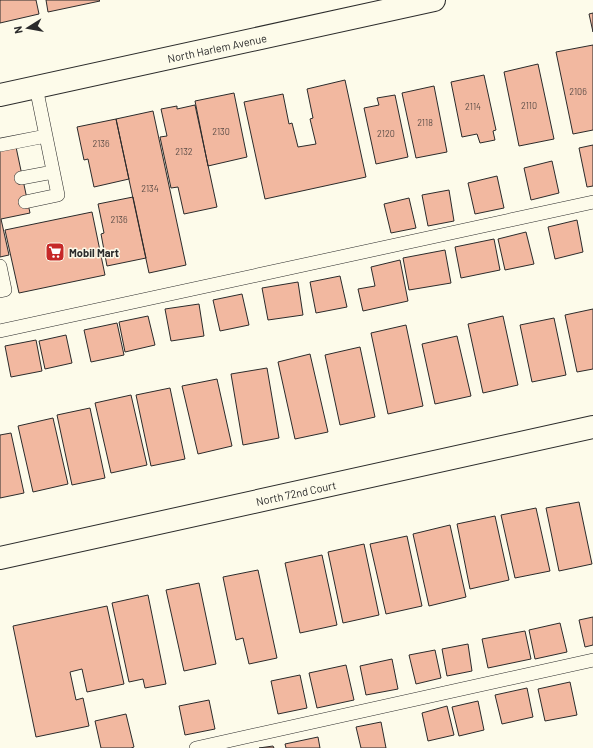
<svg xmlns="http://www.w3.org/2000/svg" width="593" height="748" viewBox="0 0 593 748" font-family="Barlow,sans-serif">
	<rect width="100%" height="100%" fill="#fdfbea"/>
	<path fill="#f2b8a0" stroke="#2b2b2b" d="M0,0H36L39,14L0,23Z
		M46,0H99L100,1L48,12Z
		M593,13V32L589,14Z
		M593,45V130L573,134L556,52Z
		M538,64L554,139L519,146L504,72Z
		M484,75L496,130L493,131L495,140L480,143L477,134L462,137L451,82Z
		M345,80L366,177L265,199L244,102L283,94L289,124L292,123L298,147L316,144L310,119L313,118L307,89Z
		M434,86L447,152L416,158L402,93Z
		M234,93L247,157L208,166L195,101Z
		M395,95L408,157L376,164L364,108L379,105L377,98Z
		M195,105L217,207L184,214L178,187L171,188L160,137L167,136L161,109L177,106V109Z
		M153,111L186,265L149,273L116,119Z
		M116,119L129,179L94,187L88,159L84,160L77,127Z
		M593,145V186L587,187L579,148Z
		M16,147L30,213L1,219L9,255L0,257V150Z
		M552,161L559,193L531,200L524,168Z
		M497,176L504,208L475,214L468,183Z
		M449,190L454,221L428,226L422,195Z
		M133,197L146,258L107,266L101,234L104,233L98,204Z
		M409,198L416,228L391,233L384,204Z
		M92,212L105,275L19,293L5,230Z
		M577,220L583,252L555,259L548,227Z
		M526,232L534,264L505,270L498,239Z
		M494,239L500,270L461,278L455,247Z
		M445,250L451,283L409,290L403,258Z
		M400,260L408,301L363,311L358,289L375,286L371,267Z
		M340,276L347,307L316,313L310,282Z
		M298,282L303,315L268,320L262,288Z
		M242,294L249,325L220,331L213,300Z
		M199,304L204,336L171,341L165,309Z
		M593,309V369L577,372L565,315Z
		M148,316L155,345L125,352L119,322Z
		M503,316L518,385L483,393L468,324Z
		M554,318L566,375L532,382L520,325Z
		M117,323L124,355L91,362L84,330Z
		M406,325L423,406L388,414L371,333Z
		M66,335L72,363L45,369L39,341Z
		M457,336L471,396L435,404L422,344Z
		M36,340L42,371L11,377L5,346Z
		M360,347L375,417L340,425L325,355Z
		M310,354L328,432L295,439L278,362Z
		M267,368L279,438L243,445L231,374Z
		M217,379L232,446L198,454L182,386Z
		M170,388L185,459L151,466L136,395Z
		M131,395L147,465L111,473L95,403Z
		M90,408L105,478L72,485L57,415Z
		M53,418L68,484L33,492L18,426Z
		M11,433L24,493L0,498V435Z
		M579,502L592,564L559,571L546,508Z
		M536,508L550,571L515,578L501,515Z
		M495,516L509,580L470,589L457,524Z
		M450,525L466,597L429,606L413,534Z
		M407,536L422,606L386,614L370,544Z
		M364,544L379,615L343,623L328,552Z
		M322,555L337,625L300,633L285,563Z
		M258,570L277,658L249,664L243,638L236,640L223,577Z
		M199,583L216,664L184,671L166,590Z
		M148,595L166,684L145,688L143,679L129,682L112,603Z
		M107,606L124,684L87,692L82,669L70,672L76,700L83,698L89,726L36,737L13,626Z
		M593,617V645L585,647L579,620Z
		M560,623L567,652L535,659L529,630Z
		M525,631L531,659L488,668L482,639Z
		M468,644L472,671L447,676L442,649Z
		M435,650L441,678L416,684L409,655Z
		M392,659L398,689L366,695L360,666Z
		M346,665L354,700L317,708L309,673Z
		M300,675L307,708L278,714L271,681Z
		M570,682L577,715L545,721L538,689Z
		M527,688L533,717L502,724L495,695Z
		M209,700L215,729L185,735L179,706Z
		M478,701L484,730L459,736L452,707Z
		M447,706L454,735L428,741L422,713Z
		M126,714L134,747L131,748H101L95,721Z
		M381,722L386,748H361L356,727Z
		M318,737L320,748H286L285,744Z
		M273,746L274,748H259Z"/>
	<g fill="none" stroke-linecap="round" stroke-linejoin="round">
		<defs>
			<path id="service" d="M0,145L46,136
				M21,178L53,172
				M25,202L58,195L36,87
				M0,266L5,290L0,291
				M0,331L593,202
				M196,748L593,660"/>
			<path id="minor" d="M0,558L593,427"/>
			<path id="primary" d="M0,95L434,0"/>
		</defs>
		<use href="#service" stroke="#2b2b2b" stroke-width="14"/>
		<use href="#minor" stroke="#2b2b2b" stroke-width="24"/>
		<use href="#primary" stroke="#2b2b2b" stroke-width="24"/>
		<use href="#service" stroke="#fdfbea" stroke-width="13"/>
		<use href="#minor" stroke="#fdfbea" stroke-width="22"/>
		<use href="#primary" stroke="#fdfbea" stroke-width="22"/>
	</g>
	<defs>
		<symbol id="supermarket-square" viewBox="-11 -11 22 22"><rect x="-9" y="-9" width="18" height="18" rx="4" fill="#c62828" stroke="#fdfbea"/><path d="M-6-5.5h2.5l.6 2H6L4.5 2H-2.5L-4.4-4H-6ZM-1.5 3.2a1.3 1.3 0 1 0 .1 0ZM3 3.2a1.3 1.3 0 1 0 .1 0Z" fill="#fff"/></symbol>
	</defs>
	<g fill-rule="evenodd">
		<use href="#supermarket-square" x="44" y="241" width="22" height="22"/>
	</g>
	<g text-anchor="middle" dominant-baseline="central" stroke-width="3" stroke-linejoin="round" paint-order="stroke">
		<g font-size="9" fill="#5d4e48">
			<text x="578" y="91">2106</text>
			<text x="529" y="105">2110</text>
			<text x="473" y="106">2114</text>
			<text x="425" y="122">2118</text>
			<text x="221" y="131">2130</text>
			<text x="386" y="133">2120</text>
			<text x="101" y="143">2136</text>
			<text x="184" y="151">2132</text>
			<text x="150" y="188">2134</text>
			<text x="119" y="219">2136</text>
		</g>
		<g font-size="11" fill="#2b2b2b" stroke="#fdfbea">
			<text transform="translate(217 48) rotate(-12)">North Harlem Avenue</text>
			<text transform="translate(296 493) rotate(-12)">North 72nd Court</text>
		</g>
		<g font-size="11" font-weight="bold" fill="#2b2b2b" stroke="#fdfbea" text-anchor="start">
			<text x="69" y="252">Mobil Mart</text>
		</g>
	</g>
	<g transform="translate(28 28) rotate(259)" stroke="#fdfbea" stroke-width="3" paint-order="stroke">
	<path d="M0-3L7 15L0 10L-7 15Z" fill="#2b2b2b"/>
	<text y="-6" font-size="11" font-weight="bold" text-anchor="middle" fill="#2b2b2b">N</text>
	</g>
</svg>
